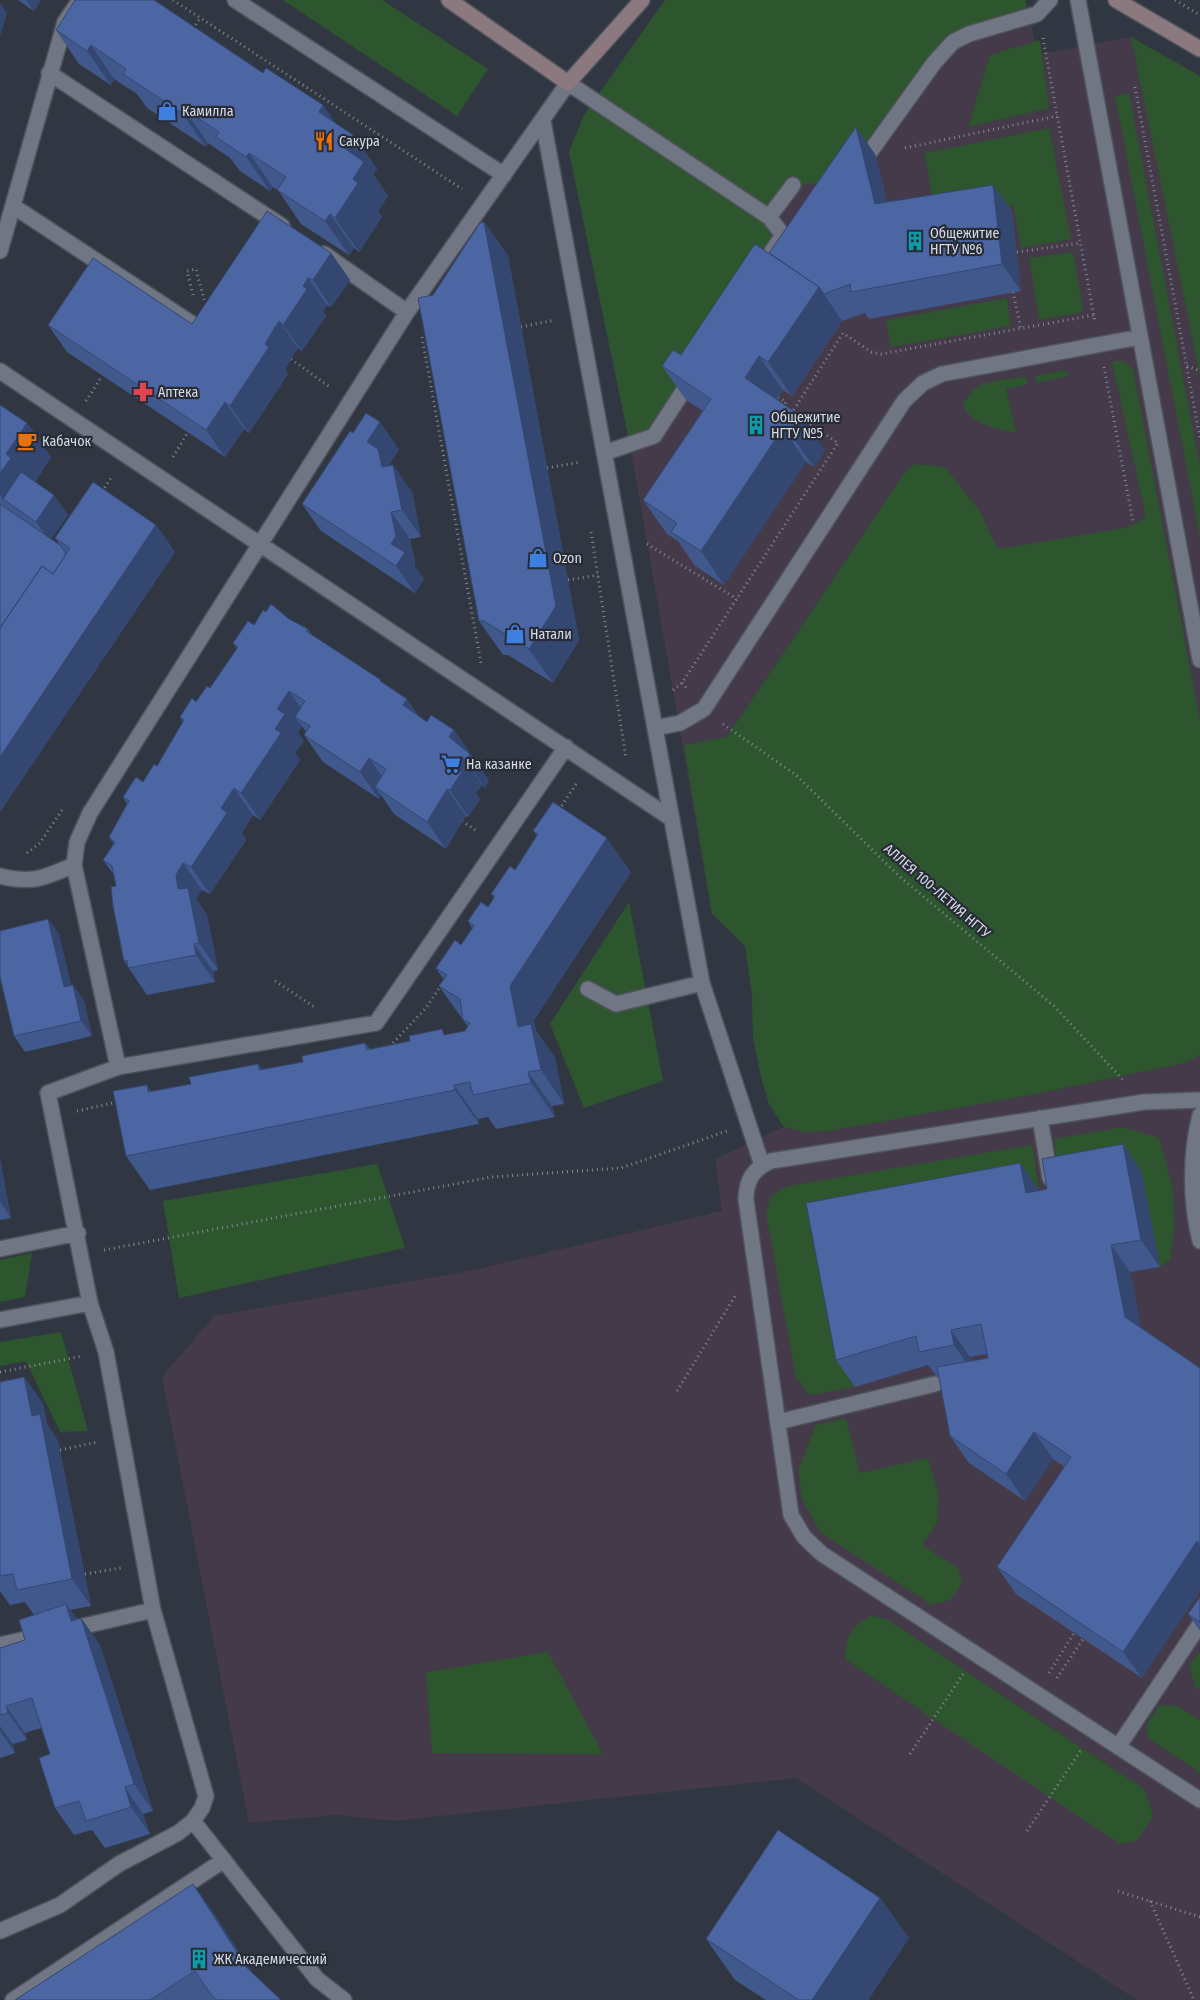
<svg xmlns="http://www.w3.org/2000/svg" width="1200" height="2000" viewBox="0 0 1200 2000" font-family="'Fira Sans Condensed',sans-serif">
	<rect width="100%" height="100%" fill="#313742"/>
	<path fill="#443a49" d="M665,0H1025L1038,54L1131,37L1200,76V2000H1137L796,1778L394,1821L337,1815L249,1823L162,1377L214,1316L474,1270L722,1211L715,1159L784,1127L769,1104L761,1077L753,1037L752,994L745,946L712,914L630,445L569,152L584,115Z"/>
	<path fill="#2d552e" d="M283,0H382L488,69L457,116Z
		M665,0H1025L1029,15L953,42L851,179L793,186L769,217L783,235L654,436L630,445L569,152L584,115Z
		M1131,37L1200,76V376Z
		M1040,40L1049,108L968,127L990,55Z
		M1129,93L1200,468V537L1115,96Z
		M1049,128L1071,239L1021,248L1013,205L937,219L924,153Z
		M1073,252L1083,312L1039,320L1029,258Z
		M1007,298L1011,326L891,347L886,320Z
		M1112,361H1123L1133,370L1200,721V1055L1184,1063L1035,1094L828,1131L804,1132L784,1127L769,1104L761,1077L753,1037L752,994L745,946L712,914L684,745L727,737L904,473L915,464L945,467L979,510L998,549L1129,527L1146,517Z
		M1067,370L1068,376L1036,383V376Z
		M1026,377L1028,384L1006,389L1016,432C996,429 973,425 963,406C974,378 1000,381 1026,377Z
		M629,902L663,1081L584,1108L550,1024Z
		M1123,1127L1159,1138L1173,1188L1174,1230L1170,1260L1160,1267L1141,1171L1060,1186L1054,1139Z
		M1032,1145L1039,1190L855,1387L810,1395L796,1378L766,1214L771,1196L788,1186Z
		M377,1164L405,1248L179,1298L163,1201Z
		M32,1253L25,1297L0,1302V1260Z
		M61,1332L88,1431L60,1432L26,1361L0,1366V1342Z
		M846,1418L860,1473L928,1458L939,1496L937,1523L922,1545L957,1568L962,1583L950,1600L932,1605L820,1532L802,1499L798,1470L816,1425Z
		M871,1616L887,1619L1144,1789L1153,1816L1137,1840L1120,1844L846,1660C844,1637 850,1628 871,1616Z
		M1200,1651V1690L1196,1688L1189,1667Z
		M548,1652L603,1754L432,1753L426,1672Z
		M1160,1705L1178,1706L1200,1720V1773L1148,1738L1147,1724Z"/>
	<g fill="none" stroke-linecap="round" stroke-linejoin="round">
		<defs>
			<path id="lane" d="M235,0L504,175
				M1078,0L1200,660
				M49,73L282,226
				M543,121L702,983L762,1165
				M860,166L934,63L953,42L969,34L1037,14L1050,0
				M13,206L203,331L207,326
				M769,217L793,185
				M0,251L65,22L80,0
				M324,254L407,312
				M0,371L672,819
				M604,453L654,436L693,376
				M655,728L680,723L704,709L904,401L923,383L942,374L1140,337
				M0,876C33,884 44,878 74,865
				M588,989L616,1004L702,983
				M118,1067L74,865L77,842L90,813L407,312L568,83L769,217L783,235L772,251
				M1200,1100L1144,1102L771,1161C753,1169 746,1180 746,1200L791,1515L804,1537L822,1554L1200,1800
				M1200,1115C1190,1154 1190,1202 1200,1241
				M1040,1118L1050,1178
				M0,1249L78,1233
				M0,1320L90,1303
				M778,1422L935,1384
				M67,1630L153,1610
				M0,1645L44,1635
				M1118,1747L1200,1624
				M193,1821L317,1979L344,2000
				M0,1931L60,1905L119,1864L178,1833L193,1821L202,1808L206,1796L153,1610L106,1352L90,1303L48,1093L118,1067L376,1023L566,747
				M13,2000L224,1860"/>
			<path id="secondary" d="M449,0L568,83L642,0
				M1116,0L1200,49"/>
		</defs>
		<use href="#lane" stroke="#4e535c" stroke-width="18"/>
		<use href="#secondary" stroke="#4e535c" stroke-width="18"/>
		<path stroke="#848992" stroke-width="3" stroke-dasharray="1 4" stroke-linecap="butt" d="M173,0L462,189
			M1175,0L1200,15
			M193,29L200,18
			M1043,38L1095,322
			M1135,87L1200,438
			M905,148L1057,116
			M1017,252L1081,243
			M1013,292L1021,329
			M193,295L187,271L196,269L205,303
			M521,327L555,320
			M422,337L481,663
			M291,359L331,388
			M1187,366L1200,371
			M1104,367L1133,522
			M778,397L786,402L784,406
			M86,401L102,376
			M791,414L843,333L871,352L881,354L1094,315
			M173,457L188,432
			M547,468L581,462
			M102,492L112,476
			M591,532L626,758
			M647,544L737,599
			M568,580L598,575
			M682,683L688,690
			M673,690L682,683L838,443L801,418
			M723,724L796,775L900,877L1054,1006L1124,1081
			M559,810L576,784
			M462,821L478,832
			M27,853L40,843L62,810
			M275,981L316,1008
			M393,1043L426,1008L441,985
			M77,1111L118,1102
			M104,1250L492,1177L621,1168L727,1131
			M0,1372L83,1356
			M677,1391L735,1296
			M60,1450L98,1442
			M85,1574L121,1568
			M1049,1673L1074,1633
			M1057,1678L1083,1639
			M910,1754L963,1674
			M1027,1831L1081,1750
			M1118,1891L1200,1917
			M1150,1901L1194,2000"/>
		<use href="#lane" stroke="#707684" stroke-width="15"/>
		<use href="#secondary" stroke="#8c7980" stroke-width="15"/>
	</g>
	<path fill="#40588b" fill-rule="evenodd" d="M18,0H41L34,11Z
		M56,30L336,124L353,135L377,169L373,174L388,196L378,211L382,217L359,252L354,248L349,255L301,224L278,190L273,187L270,191L240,171L230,158L208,143L206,147L147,108L137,94L114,79L111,85L79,64Z
		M875,154L887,202L1012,211L1021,291L869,319L865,313L842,321L792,396L783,390L777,399L825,450L814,467L806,462L724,585L695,566L678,541L667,534L643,500L703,411L686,400L662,366L681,355L769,253Z
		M484,222L508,256L579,640L553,683L508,655H503L479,621L433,295Z
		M331,253L350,280L331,307L327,305L323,311L326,316L302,351L298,348L291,359L285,369L288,374L249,433L244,429L225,457L67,352L48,325L192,324Z
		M0,405L27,423L51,457L35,482L68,515L51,539L60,545L55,538L156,525L175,552L0,812Z
		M353,433L399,449L389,465H393L412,492L421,537L410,539L415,563L414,565L424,579L415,593L321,531L302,504Z
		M266,612L289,619L308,629L312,635L407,699L418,716L427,722L454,730L489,781L485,788L482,785L476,793L480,799L468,817L466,816L462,821L446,849L394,814L381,795L379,799L323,762L304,735L306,732L302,726L298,733L304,741L295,753L300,760L260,820L253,815L242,833L246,840L210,894L202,890L196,899L207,915L218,970L213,971L215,982L147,995L124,961L116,886L114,875L103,860L114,844L109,837L127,804L123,797L143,782L157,766L183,722L180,717L210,688L237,649L233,643L254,625Z
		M533,831L631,872L534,1020L536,1031L555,1058L564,1104L552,1106L555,1117L496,1129L488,1117L478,1119L479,1124L150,1190L126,1156L147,1085L151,1092L191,1084L258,1064L262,1070L303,1062L365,1043L370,1049L465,1031L468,1027L439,986L444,980L436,968L461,945L472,928L468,921L488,907L494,898L491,894L515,870L537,836Z
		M59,934L71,986L73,985L84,1001L92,1036L25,1052L14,1036Z
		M1123,1144L1141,1171L1160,1267L1130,1272L1141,1328L1200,1368V1591L1142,1678L1016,1594L997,1567L1065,1467L1053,1459L1025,1501L969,1463L950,1436L939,1378H938L928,1365L855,1387L836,1360L1020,1163L1039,1191L1047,1189ZM987,1354L988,1358L971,1361L970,1357Z
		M0,1159L11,1218L0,1220Z
		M24,1377L43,1404L47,1424L58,1441L91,1606L70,1610L77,1619L81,1618L100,1645L153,1811L143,1814L150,1834L105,1848L92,1830L74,1835L55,1808L50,1754L41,1728L25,1733L27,1740L13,1744L15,1753L0,1758V1648L25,1640L34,1615L25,1602L10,1605L0,1591V1382Z
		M1200,1597V1631L1188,1614Z
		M193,1884L217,1918L252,1973L281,2000H15Z
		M880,1898L909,1938L868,2000H766L735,1980L706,1939Z"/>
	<path fill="#344771" d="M26,0H41L34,11Z
		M0,3L7,13L0,37Z
		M91,45L114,79L111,85L87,51Z
		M323,105L347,139L319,112Z
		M184,109L208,143L206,147L182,113Z
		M856,127L875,154L894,231L875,204Z
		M353,135L377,169L373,174L388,196L378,211L382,217L359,252L335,218L353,179L344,148Z
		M249,153L273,187L270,191L246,157Z
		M993,185L1012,211L1021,291L1002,264Z
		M330,214L354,248L349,255L325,221Z
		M484,222L508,256L579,640L553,683L529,649Z
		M331,253L350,280L331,307L313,280Z
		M308,278L327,305L323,311L326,316L302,351L283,325L303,286Z
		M819,287L842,321L792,396L768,362Z
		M279,321L298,348L285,369L288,374L249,433L230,406L265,344Z
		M759,356L783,390L768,412L745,378Z
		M225,402L244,429L225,457L206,430Z
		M801,416L825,450L814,467L790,433Z
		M380,422L399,449L389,465L394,472L393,465L412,492L421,537L402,510L382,467L367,442Z
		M27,423L51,457L31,487L3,499L0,495V473L6,454Z
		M783,428L806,462L724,585L701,551Z
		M54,495L68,515L50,541L36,522Z
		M391,512L410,539L415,563L414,565L424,579L415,593L396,566L391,544Z
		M156,525L175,552L0,812V757Z
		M289,691L308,718L295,717L302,726L298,733L304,741L295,753L300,760L260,820L241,793L275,729L277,709Z
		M407,699L426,726L403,705Z
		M454,730L489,781L485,788L449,737Z
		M369,758L388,785L375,787L381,795L379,799L360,772Z
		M463,758L482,785L476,793L480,799L468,817L450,790L456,769Z
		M234,788L253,815L242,833L246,840L210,894L191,867L221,808Z
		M447,789L466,816L446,849L427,822Z
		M607,838L631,872L534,1020L536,1031L555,1058L564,1104L541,1070L518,1027L510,986Z
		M183,863L202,890L196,899L207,915L218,970L199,943L178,889L176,875Z
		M48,919L59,934L75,1003L64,987Z
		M194,944L213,971L215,982L196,955Z
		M73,985L84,1001L92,1036L81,1021Z
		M528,1072L552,1106L555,1117L531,1083Z
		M147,1085L170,1119L148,1092Z
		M454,1085L478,1119L479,1124L455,1090Z
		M1123,1144L1141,1171L1160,1267L1141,1240Z
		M0,1159L11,1218L0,1202Z
		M1020,1163L1039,1190L1045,1220L1026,1193Z
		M1111,1245L1130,1272L1144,1344L1125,1317Z
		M951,1330L970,1357L973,1372L954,1345Z
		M24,1377L43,1404L47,1424L58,1441L91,1606L72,1579L32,1416Z
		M1034,1432L1053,1459L1025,1501L1006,1474Z
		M1197,1541L1200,1546V1591L1142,1678L1123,1652Z
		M66,1604L85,1631L71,1621Z
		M81,1618L100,1645L153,1811L134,1784Z
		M6,1706L25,1733L27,1740L8,1713Z
		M0,1726L13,1744L15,1753L0,1731Z
		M125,1787L143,1814L150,1834L131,1807Z
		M193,1884L217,1918L270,2000L247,1968Z
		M880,1898L909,1938L868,2000H812Z"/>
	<path fill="#4b66a2" stroke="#344771" d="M75,0H154L263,73L266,68L323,105L319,112L353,135L344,148L364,162L353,179L358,183L335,218L330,214L325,221L277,190L286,177L249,153L246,157L216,137L219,132L184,109L182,113L123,74L126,69L91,45L87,51L56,30Z
		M856,127L875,204L993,185L1002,264L851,292L850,284L824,294L819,287L769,253Z
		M267,211L331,253L313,280L308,278L303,286L307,289L283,325L279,321L272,332L265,344L269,347L230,406L225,402L206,430L48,325L93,258L192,324Z
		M484,222L556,606L529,649L484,621H479L418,298L433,295L480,223Z
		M755,244L819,287L768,362L759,356L745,378L801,416L790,433L783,428L701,551L671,532L677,523L643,500L711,399L662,366L673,350L681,355Z
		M0,405L27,423L6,454L11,458L0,473Z
		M366,413L380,422L367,442L378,449L382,467L393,465L402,510L391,512L396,536L391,544L405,552L396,566L302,504L350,431L353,433Z
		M21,472L54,495L36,522L3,499Z
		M93,482L156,525L0,757V628L42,566L53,574L70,548L55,538Z
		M0,504L60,545L66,554L53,574L42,566L0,628Z
		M271,604L289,619L308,629L306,631L381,680L380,681L407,699L403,705L427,722L431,715L454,730L449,737L470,754L466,761L463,758L456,769L462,772L450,790L447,789L444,794L427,822L375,787L386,769L369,758L360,772L304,735L310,726L295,717L305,701L289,691L277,709L285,714L275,729L281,733L241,793L234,788L221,808L227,813L191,867L183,863L176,875L178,889L188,888L199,943L194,944L196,955L128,968L127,960L124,961L113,906L111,887L116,886L112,866L103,860L115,842L109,837L129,801L123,797L136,777L143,782L154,764L157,766L184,720L180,717L192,698L196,702L207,686L210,688L238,647L233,643L248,621L254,625L263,610L266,612Z
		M553,802L607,838L510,986L518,1027L531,1024L541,1070L528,1072L531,1083L473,1095L470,1082L454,1085L455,1090L126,1156L113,1091L147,1085L148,1092L191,1084L189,1077L258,1064L259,1070L303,1062L302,1056L365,1043L367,1050L410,1041L409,1036L442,1029L444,1035L465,1031L470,1023L463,1020L460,999L439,986L447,975L436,968L455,940L461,945L474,926L468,921L481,902L488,907L495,896L491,894L510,866L515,870L538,834L533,831Z
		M48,919L64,987L73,985L81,1021L14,1036L0,977V931Z
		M1123,1144L1141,1240L1111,1245L1125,1317L1200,1368V1544L1197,1541L1123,1652L997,1567L1071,1457L1034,1432L1006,1474L950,1436L937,1367L988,1358L981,1324L951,1330L954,1345L919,1352L916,1336L836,1360L806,1203L1020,1163L1026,1193L1047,1189L1042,1159Z
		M24,1377L32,1416L40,1414L72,1579L17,1590L13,1574L0,1576V1382Z
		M1200,1597V1622L1188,1614Z
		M66,1604L71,1621L81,1618L134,1784L125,1787L131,1807L86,1821L79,1801L55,1808L39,1758L50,1754L32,1698L6,1706L8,1713L0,1715V1648L25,1640L19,1620Z
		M778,1830L880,1898L812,2000H799L706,1939Z
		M193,1884L247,1968L281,2000H217L209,1992L195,1971L150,2000H15Z"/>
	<defs>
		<symbol id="shop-bare" viewBox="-9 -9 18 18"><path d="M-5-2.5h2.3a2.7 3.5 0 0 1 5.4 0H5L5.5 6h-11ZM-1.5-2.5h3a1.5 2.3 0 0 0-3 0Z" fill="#3f7fe0" stroke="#272c38" stroke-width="2.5" paint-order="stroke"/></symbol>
		<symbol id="restaurant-bare" viewBox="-9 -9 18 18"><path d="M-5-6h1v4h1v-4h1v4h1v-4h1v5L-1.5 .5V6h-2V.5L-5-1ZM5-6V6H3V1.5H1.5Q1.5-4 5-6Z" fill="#e8710a" stroke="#272c38" stroke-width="2.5" paint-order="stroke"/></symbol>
		<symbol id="building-bare" viewBox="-9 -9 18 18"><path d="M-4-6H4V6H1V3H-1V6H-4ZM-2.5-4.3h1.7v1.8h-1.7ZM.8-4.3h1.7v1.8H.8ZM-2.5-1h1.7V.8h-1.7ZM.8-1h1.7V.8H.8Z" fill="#0f9aa8" stroke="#272c38" stroke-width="2.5" paint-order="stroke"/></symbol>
		<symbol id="pharmacy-bare" viewBox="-9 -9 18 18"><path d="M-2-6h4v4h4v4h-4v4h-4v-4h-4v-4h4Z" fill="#e0444e" stroke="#272c38" stroke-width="2.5" paint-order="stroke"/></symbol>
		<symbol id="cafe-bare" viewBox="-9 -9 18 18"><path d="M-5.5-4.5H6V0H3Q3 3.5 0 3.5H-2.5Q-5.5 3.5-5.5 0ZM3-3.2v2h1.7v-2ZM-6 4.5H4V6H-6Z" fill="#e8710a" stroke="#272c38" stroke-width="2.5" paint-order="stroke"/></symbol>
		<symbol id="supermarket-bare" viewBox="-9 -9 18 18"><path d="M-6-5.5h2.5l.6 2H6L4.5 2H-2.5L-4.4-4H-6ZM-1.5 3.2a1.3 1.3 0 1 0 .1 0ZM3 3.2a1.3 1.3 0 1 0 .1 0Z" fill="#3f7fe0" stroke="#272c38" stroke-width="2.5" paint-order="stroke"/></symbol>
	</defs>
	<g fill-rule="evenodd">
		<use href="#shop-bare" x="153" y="97" width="28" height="28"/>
		<use href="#restaurant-bare" x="310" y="127" width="28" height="28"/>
		<use href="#building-bare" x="901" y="227" width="28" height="28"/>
		<use href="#pharmacy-bare" x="129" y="378" width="28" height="28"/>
		<use href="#building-bare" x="742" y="411" width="28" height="28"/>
		<use href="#cafe-bare" x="13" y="427" width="28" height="28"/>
		<use href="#shop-bare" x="524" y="544" width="28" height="28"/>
		<use href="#shop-bare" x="501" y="620" width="28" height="28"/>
		<use href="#supermarket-bare" x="437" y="750" width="28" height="28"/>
		<use href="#building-bare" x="185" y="1945" width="28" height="28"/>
	</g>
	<g text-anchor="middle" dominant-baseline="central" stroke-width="4.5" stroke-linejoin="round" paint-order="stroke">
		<g font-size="14" fill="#d8dce3" stroke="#272c38" text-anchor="start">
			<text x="182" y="111">Камилла</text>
			<text x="339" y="141">Сакура</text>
			<text x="930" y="233">Общежитие<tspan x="930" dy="16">НГТУ №6</tspan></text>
			<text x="158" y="392">Аптека</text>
			<text x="771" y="417">Общежитие<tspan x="771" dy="16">НГТУ №5</tspan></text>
			<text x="42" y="441">Кабачок</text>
			<text x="553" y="558">Ozon</text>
			<text x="530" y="634">Натали</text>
			<text x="466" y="764">На казанке</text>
			<text x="214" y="1959">ЖК Академический</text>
		</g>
		<g font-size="14" fill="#d8dce3" stroke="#272c38">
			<text transform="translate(937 891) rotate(41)">АЛЛЕЯ 100-ЛЕТИЯ НГТУ</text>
		</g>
	</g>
</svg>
